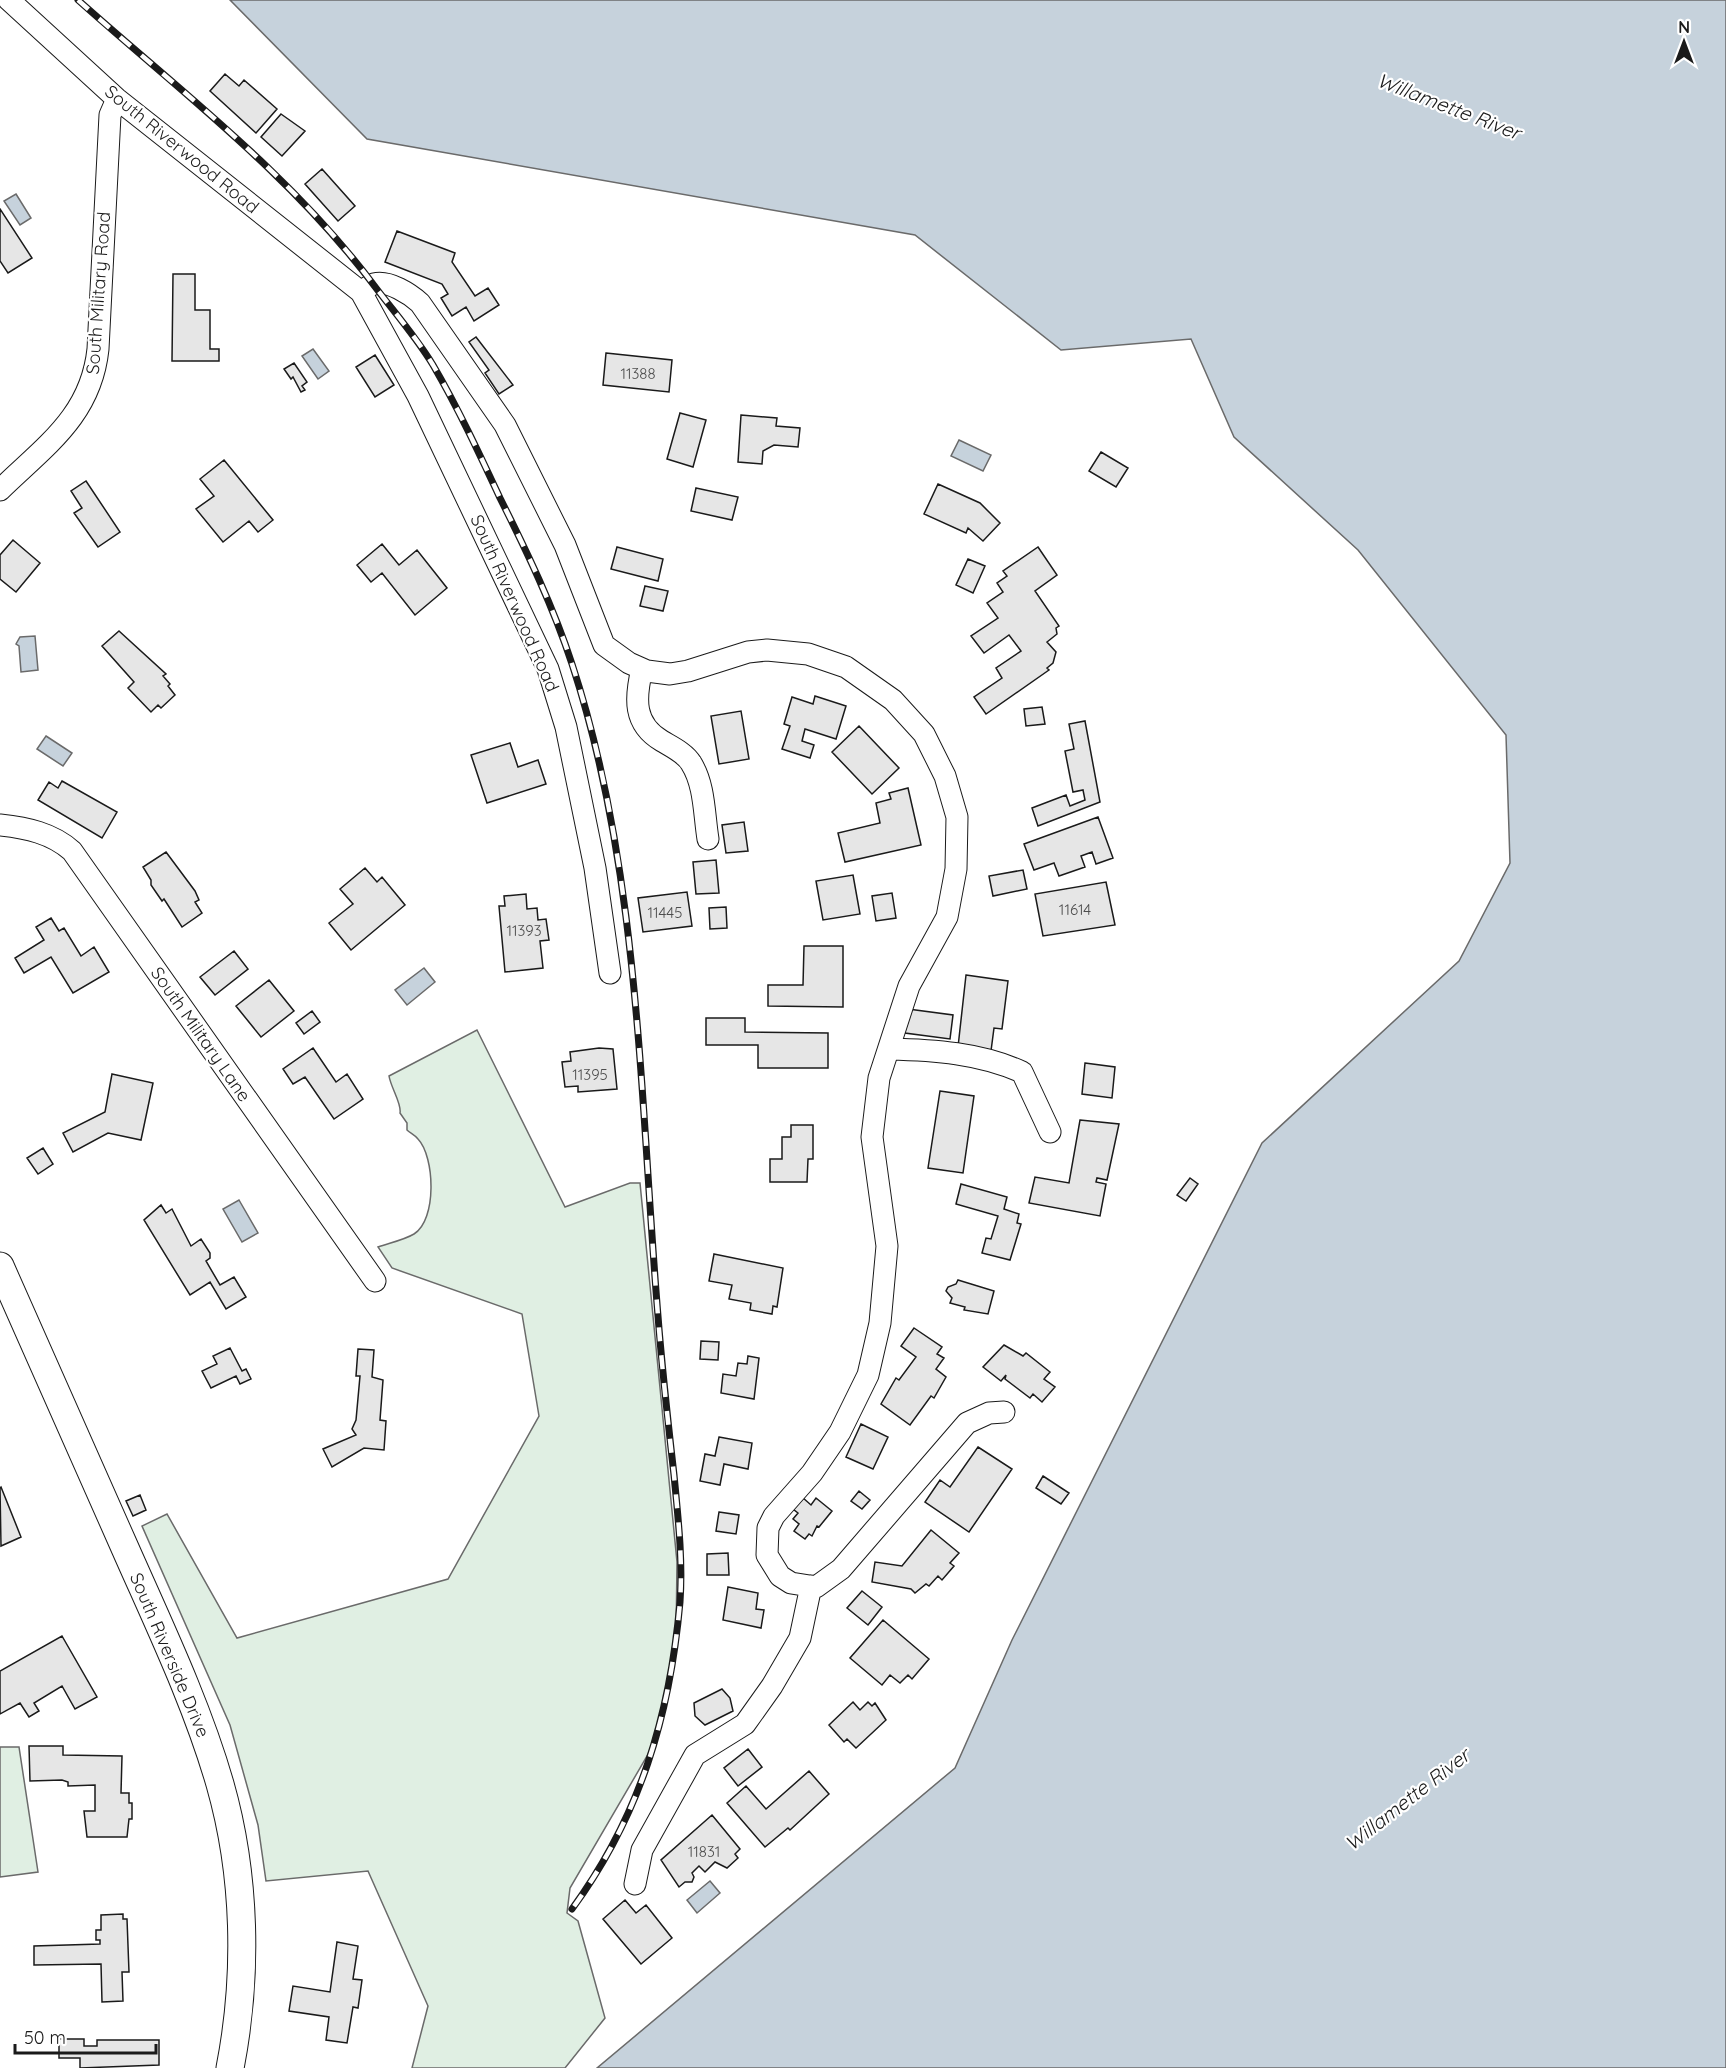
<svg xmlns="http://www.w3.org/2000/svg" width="1726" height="2068" viewBox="0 0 1726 2068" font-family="Quicksand,sans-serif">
	<rect width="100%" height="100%" fill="#fff"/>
	<path fill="#e0efe3" stroke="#6a6a6a" stroke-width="1.5" d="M477,1030L565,1207L630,1183H640L677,1562L676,1637L672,1673L657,1739L570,1888L567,1913L578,1921L605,2018L565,2068H412L428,2006L368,1871L266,1881L258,1825L230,1725L142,1526L167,1514L237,1638L448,1579L539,1416L522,1314L392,1268L378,1247C389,1243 404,1240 414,1234C437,1220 435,1157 418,1139C415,1135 410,1133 407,1130V1123L400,1113C402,1104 391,1088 389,1076Z
		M0,1747H19L38,1872L0,1877Z"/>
	<path fill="#c6d2dc" stroke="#6a6a6a" stroke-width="1.5" d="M230,0H1726V2068H597L955,1768L1012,1640L1262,1143L1459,961L1510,863L1506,735L1358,550L1234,437L1191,339L1061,350L915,235L367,139Z
		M16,194L31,218L20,225L4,201Z
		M313,349L329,371L318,379L302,356Z
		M959,440L991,455L983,471L951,456Z
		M35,636L38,670L21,672L19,646L16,644L20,637Z
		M46,736L72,753L63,766L37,749Z
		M424,968L435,982L407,1005L395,990Z
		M239,1200L258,1233L242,1242L223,1209Z
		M710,1881L720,1893L697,1913L687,1900Z"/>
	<path fill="#e6e6e6" stroke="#1a1a1a" stroke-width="1.5" d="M225,74L239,86L244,80L277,109L256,133L210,91Z
		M281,114L305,131L282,156L261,137Z
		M322,169L355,206L338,221L305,184Z
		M0,209L32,258L8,273L0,261Z
		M397,231L455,253L452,262L475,296L488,288L499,305L474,321L466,307L452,316L441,298L448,294L442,284L385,262Z
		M173,274H195V310H210V349H219V361H172Z
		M476,337L513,385L499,394L485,373L489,370L469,342Z
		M606,353L672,360L669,392L603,385Z
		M375,355L394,385L375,397L356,367Z
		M294,363L307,382L302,386L305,390L301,392L293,377L291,379L284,369Z
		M680,413L706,420L693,467L667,459Z
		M741,415L777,418L776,426L800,428L798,447L774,445L763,451L762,464L738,462Z
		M1101,452L1128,468L1116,487L1089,471Z
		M224,460L273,520L258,532L249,521L223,542L196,509L214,496L200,479Z
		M86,481L120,532L98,547L74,513L82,508L71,491Z
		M938,484L980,503L1000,523L983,541L968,528L966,533L924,514Z
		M696,488L738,497L732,520L691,511Z
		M13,540L40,563L16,592L0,579V555Z
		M382,544L399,565L417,550L447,588L415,615L382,573L371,582L357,565Z
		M617,547L663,559L658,581L611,569Z
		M1038,547L1057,575L1035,591L1059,626L1056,628L1057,634L1047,642L1056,652L1053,663L1047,668L1049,670L986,714L974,697L1002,678L996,668L1021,651L1009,635L984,653L971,636L998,618L987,603L1003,592L997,583L1007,576L1003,571Z
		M968,559L985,566L973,593L956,585Z
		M645,586L668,591L663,611L640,606Z
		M119,631L166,674L163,676L170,684L168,686L175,695L161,708L158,705L151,712L128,688L134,682L102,646Z
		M815,696L846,706L836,739L805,729L802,741L814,745L810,758L782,749L790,726L784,724L792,697L813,704Z
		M1042,707L1045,724L1026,726L1024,709Z
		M741,711L749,759L719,764L711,716Z
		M1085,721L1100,802L1038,826L1032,808L1066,795L1070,806L1085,800L1083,790L1073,792L1065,751L1074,749L1069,724Z
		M859,726L899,768L872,794L832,752Z
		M510,743L518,767L538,760L546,784L487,803L471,755Z
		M62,781L117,812L102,838L38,800L49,782L58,788Z
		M908,788L921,845L845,862L838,833L880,823L876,803L891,799L889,793Z
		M1098,817L1113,858L1096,864L1092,852L1081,856L1085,867L1059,876L1054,863L1034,870L1024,844Z
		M744,822L748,851L726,853L722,825Z
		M166,852L195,891L199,900L195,902L202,913L182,927L164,899L162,901L151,885V880L143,867Z
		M716,860L719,893L696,894L693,862Z
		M365,868L377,882L382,877L405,905L351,950L329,923L353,904L340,889Z
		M1023,870L1027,889L993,896L989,876Z
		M853,875L860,914L823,920L816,881Z
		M1106,882L1115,925L1043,936L1035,894Z
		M687,892L692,926L643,932L638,898Z
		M892,893L896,918L876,921L872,896Z
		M526,894L527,909L537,908L538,920L546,919L549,940L540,941L543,968L505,972L499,906H505L504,896Z
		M726,907L727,928L710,929L709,908Z
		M51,918L59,931L64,928L81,956L94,947L109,972L73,993L51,957L24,973L15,958L44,940L36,927Z
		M804,946H843V1007L768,1006V985H803Z
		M234,951L248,969L215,995L200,977Z
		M966,975L1008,981L1002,1029L994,1028L991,1051L958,1047Z
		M269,980L294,1011L261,1037L236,1006Z
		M908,1009L953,1015L950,1039L905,1033Z
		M312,1011L320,1022L304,1034L296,1023Z
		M706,1018H745V1032L828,1033V1068H758V1045H706Z
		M313,1048L336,1082L347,1074L363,1099L334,1119L305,1077L293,1084L283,1069Z
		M599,1048L613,1049L617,1089L578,1092V1086L565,1087L562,1062L571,1061L570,1052Z
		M1085,1063L1115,1067L1112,1098L1082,1094Z
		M112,1074L153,1083L141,1140L108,1133L73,1152L63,1133L105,1112Z
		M940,1091L974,1096L963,1173L928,1168Z
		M1080,1120L1119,1124L1107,1180L1097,1178L1096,1182L1106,1184L1100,1216L1029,1203L1035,1177L1069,1183Z
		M791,1125H813V1159H808L807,1182H770V1159H782V1137H791Z
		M43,1148L53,1164L38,1174L27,1158Z
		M1190,1178L1198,1184L1186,1201L1177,1195Z
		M961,1184L1007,1197L1004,1209L1019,1214L1017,1223L1021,1224L1010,1260L982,1253L986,1238L991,1239L998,1216L956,1204Z
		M161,1205L166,1213L172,1209L191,1246L201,1239L210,1253V1258L206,1261L220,1285L234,1277L246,1297L226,1309L210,1282L190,1295L144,1220Z
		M714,1254L783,1268L777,1307L773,1306L772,1314L750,1310L751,1303L729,1299L732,1285L709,1281Z
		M958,1280L994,1291L988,1314L964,1310L965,1307L950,1303L952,1298L946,1291L948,1287L956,1284Z
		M914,1328L942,1347L937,1354L944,1358L936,1369L946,1377L934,1398L931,1396L910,1425L881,1404L896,1378L899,1380L916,1357L901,1346Z
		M701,1341L719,1342L718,1360L700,1359Z
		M1004,1345L1023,1356L1026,1353L1050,1372L1044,1379L1055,1387L1042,1402L1033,1394L1030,1398L1005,1379L1006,1375L1001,1381L983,1367Z
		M230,1348L242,1371L246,1369L251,1379L240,1384L236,1376L211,1388L202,1371L217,1364L213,1356Z
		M358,1349L374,1350L372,1377L383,1380L380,1420L386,1421L384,1450L364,1448L332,1467L323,1449L356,1435L352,1429L356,1420L360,1376H356Z
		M748,1356L759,1358L754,1399L721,1393L723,1374L736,1376L738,1363L747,1364Z
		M861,1424L888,1437L873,1469L846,1457Z
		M719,1437L752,1443L748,1469L724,1464L720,1485L700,1481L705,1454L715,1456Z
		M978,1447L1012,1469L969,1532L925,1502L940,1480L950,1487Z
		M1043,1476L1069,1493L1061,1504L1036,1488Z
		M1,1487L21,1537L1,1546L0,1488Z
		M859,1491L870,1500L862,1509L851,1501Z
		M140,1495L146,1510L133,1516L126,1501Z
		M802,1497L811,1505L816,1498L832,1511L819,1527L817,1526L812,1536L809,1534L805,1539L794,1531L799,1524L793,1519L798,1513L793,1509Z
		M719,1512L739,1515L736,1534L716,1531Z
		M931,1530L959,1553L950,1563L954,1566L942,1580L938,1576L929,1586L926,1584L915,1593L911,1589L872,1582L875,1562L902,1566Z
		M728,1553L729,1575H707V1554Z
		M728,1587L758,1593L756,1609L764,1610L761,1628L723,1620Z
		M862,1591L882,1607L868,1625L847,1608Z
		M883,1620L929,1659L912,1679L908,1675L900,1683L890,1675L882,1685L850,1658Z
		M62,1636L97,1697L75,1709L62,1686L34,1703L39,1711L29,1717L20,1703L0,1714V1671Z
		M722,1689L730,1698L733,1711L705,1725L695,1716L694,1703Z
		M853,1702L860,1710L868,1702L872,1706L875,1703L886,1720L856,1748L847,1739L844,1742L829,1725Z
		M29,1746H63V1755L122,1756L121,1793H129V1803H132V1819H129L127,1837H87L84,1811H95V1785L68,1786V1782L62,1780L30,1781Z
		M748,1749L762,1767L738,1786L724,1768Z
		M809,1771L829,1794L790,1830L788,1828L765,1847L727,1803L746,1786L766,1809Z
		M712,1815L740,1849L735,1854L738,1858L727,1868L715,1862L705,1872L699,1866L692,1873L694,1877L692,1882H685L679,1887L661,1860Z
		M625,1900L636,1913L646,1905L672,1938L641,1964L603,1919Z
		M123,1914V1919H127L129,1972H122L123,2001L102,2002L101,1964L34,1965V1946L100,1944V1940H96V1930H101V1915Z
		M337,1942L358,1946L353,1979L362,1980L358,2008L353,2007L347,2043L326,2040L329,2017L289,2011L293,1986L330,1992Z
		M59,2039H84V2046H97V2040H159V2065L80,2068V2058H59Z"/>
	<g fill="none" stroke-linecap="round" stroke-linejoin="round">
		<defs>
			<path id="minor" d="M9,0L117,99L361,292L418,396L548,669L566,727L595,868L610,973
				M361,292C364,290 370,285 374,284C389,280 410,294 420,303L505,425L565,545L604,645L629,663L647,671L670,674L688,671L748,652L767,650L808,654L846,667L893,700L924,734L945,776L957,817L956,869L947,917L909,986L879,1078L872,1137L887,1246L880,1323L868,1375L840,1432L812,1473L774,1516L768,1528L767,1555L780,1576L791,1583L816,1587L841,1569L967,1423L989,1413L1004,1412
				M0,490C45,446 91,416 98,349L110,115L117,99
				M642,669C635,698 633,724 662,741C672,747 685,753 691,763C705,785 704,815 708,839
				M0,825C27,828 52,833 72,851L375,1281
				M889,1049C934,1050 980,1053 1022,1072L1050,1132
				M635,1884L642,1850L695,1755L745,1724L772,1686L800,1638L811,1586"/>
			<path id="major" d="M0,1266C42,1360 84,1454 125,1548C159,1625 197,1704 220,1784C246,1875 248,1976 230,2068"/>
		</defs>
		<use href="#minor" stroke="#1a1a1a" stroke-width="23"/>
		<use href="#major" stroke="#1a1a1a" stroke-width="29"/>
		<use href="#minor" stroke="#fff" stroke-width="21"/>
		<use href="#major" stroke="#fff" stroke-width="27"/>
		<defs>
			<path id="rail" d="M78,0C181,92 293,176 376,288C395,313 416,337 433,365C458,408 479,453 500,498C527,552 553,606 572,664C640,871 640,1100 658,1316C662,1369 668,1422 674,1475C678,1517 683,1560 680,1602C670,1716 640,1816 572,1909"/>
		</defs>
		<use href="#rail" stroke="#1a1a1a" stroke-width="7"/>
		<use href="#rail" stroke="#fff" stroke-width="4.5" stroke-dasharray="14" stroke-linecap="butt"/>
	</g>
	<g text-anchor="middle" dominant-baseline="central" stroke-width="4.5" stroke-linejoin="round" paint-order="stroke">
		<g font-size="15" fill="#4d4d4d">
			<text x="638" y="373">11388</text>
			<text x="1075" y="909">11614</text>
			<text x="665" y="912">11445</text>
			<text x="524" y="930">11393</text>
			<text x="590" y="1074">11395</text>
			<text x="704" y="1851">11831</text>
		</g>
		<g font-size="18" fill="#1a1a1a" stroke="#fff">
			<text transform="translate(182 149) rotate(39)">South Riverwood Road</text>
			<text transform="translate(98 293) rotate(-86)">South Military Road</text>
			<text transform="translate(515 603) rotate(66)">South Riverwood Road</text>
			<text transform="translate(201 1034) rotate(55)">South Military Lane</text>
			<text transform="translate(170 1655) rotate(67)">South Riverside Drive</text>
		</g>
		<g font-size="20" font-style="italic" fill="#1a1a1a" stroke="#fff">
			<text transform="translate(1449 106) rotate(21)">Willamette River</text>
			<text transform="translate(1407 1799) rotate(-38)">Willamette River</text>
		</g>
	</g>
	<g transform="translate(1684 42)" stroke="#ffffff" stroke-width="4.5" paint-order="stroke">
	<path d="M0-4.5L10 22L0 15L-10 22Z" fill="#1a1a1a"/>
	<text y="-9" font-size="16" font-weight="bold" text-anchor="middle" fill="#1a1a1a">N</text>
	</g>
	<path d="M15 2044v9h141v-9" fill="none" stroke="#1a1a1a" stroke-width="3"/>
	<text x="24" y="2044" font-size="18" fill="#1a1a1a" stroke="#ffffff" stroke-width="4.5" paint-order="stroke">50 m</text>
</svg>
